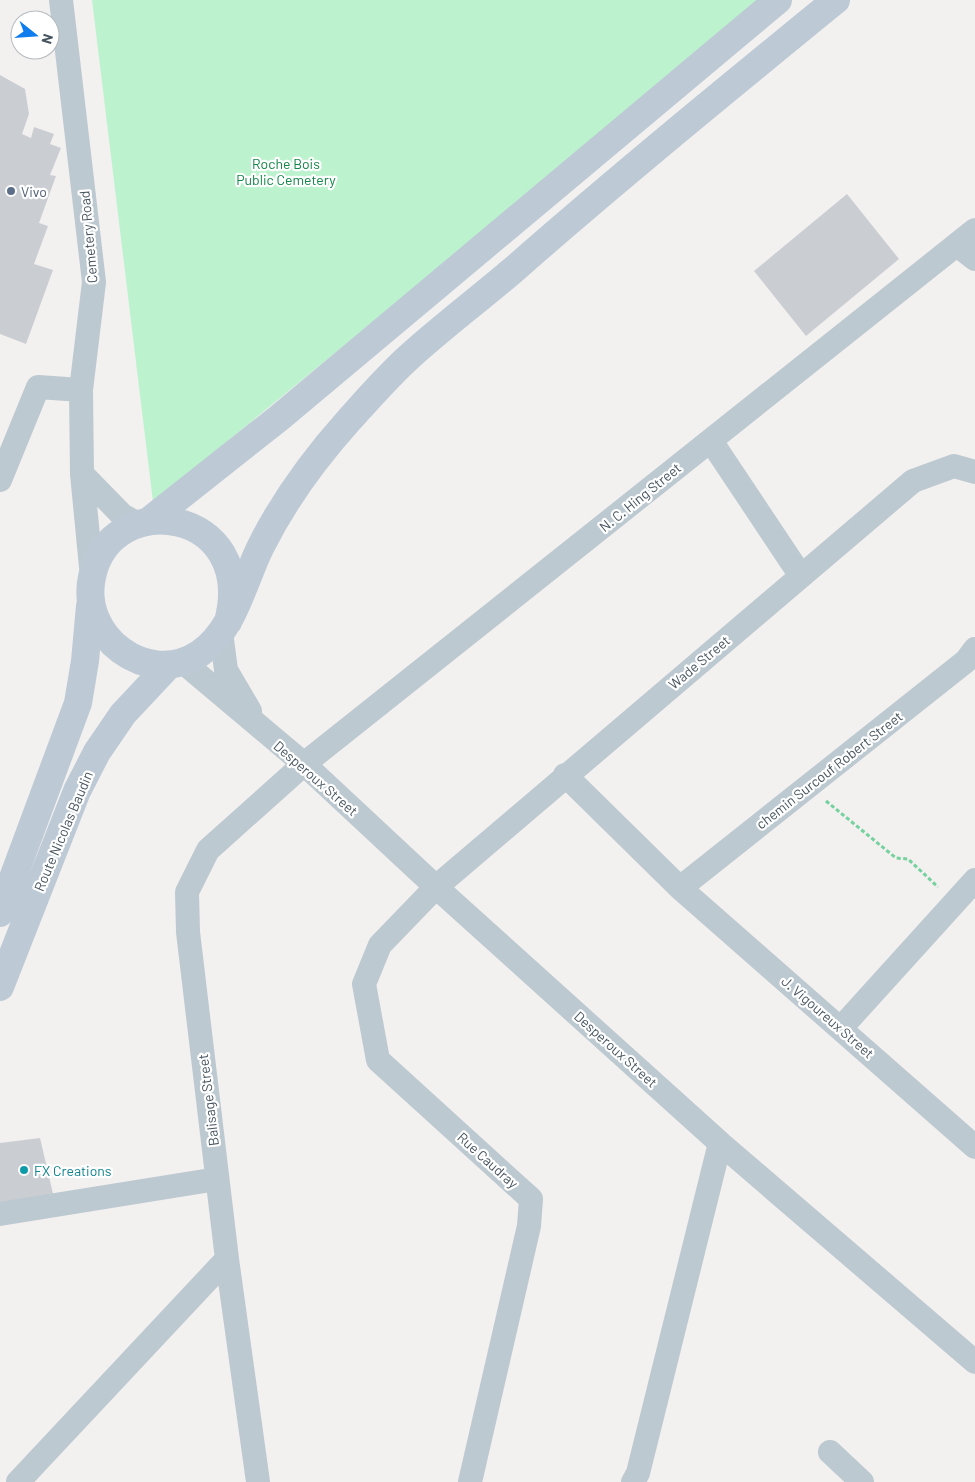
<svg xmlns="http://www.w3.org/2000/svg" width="975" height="1482" viewBox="0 0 975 1482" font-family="Barlow,sans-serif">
	<rect width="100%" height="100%" fill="#f3f0f0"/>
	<path fill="#bdf2ce" d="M92,0H766L153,502Z"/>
	<path fill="#caced3" d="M0,75L25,89L29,114L22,134L31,138L34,127L54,134L50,144L61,148L50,175L56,176L39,223L48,226L34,264L53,270L26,344L0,334Z
		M847,194L899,259L806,336L754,271Z
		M40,1138L54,1198L0,1203V1143Z"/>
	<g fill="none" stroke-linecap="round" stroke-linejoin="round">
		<path stroke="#73d29e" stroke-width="3" stroke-dasharray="4 2.5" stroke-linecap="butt" d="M826,801L896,858L908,859L938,887"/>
		<path stroke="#bdc9d0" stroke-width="24" d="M61,0L94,282L81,390L82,474L92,577
			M957,245L975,259
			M711,441L801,576
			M82,474L122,515L138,524
			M0,480L38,387L81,390
			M221,632L226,670L250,711
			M183,662L304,764L436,887L720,1143L975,1362
			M565,775L680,888L975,1147
			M680,888L966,661L975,649
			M841,1028L975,880
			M0,1214L217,1179
			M830,1452L862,1482
			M18,1482L227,1259
			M258,1482L227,1259L188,932L187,892L208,850L304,764L975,230
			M470,1482L529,1226L531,1199L378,1060L364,984L380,945L436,887L913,481L954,466L975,472
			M633,1482L638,1473L720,1143"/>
		<path stroke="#bdcad5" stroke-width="28" d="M150,520L279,418L778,0
			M228,622C258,507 110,487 92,577C79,636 147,688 199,654C234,631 243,582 261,546C284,500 315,458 349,420C368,399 388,376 409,357C442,327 478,300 512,271C618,178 727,89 836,0
			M0,913L78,703L85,661L90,606
			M0,987L77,791L97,752L123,714L169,665"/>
	</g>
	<circle fill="#5c6f8a" stroke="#fff" stroke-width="2" cx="11" cy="191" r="5"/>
	<circle fill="#0f9aa8" stroke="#fff" stroke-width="2" cx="24" cy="1170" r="5"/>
	<g text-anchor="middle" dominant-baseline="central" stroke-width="4.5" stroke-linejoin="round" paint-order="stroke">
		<g font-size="14" fill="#128645" stroke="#fff">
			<text x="286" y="163">Roche Bois<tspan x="286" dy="16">Public Cemetery</tspan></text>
		</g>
		<g font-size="14" fill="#4e5e75" stroke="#fff" text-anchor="start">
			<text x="21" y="191">Vivo</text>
		</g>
		<g font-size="14" fill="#47555f" stroke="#fff">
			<text transform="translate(88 237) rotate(-95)">Cemetery Road</text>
			<text transform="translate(640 497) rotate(-39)">N. C. Hing Street</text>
			<text transform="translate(699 662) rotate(-40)">Wade Street</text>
			<text transform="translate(829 770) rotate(-38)">chemin Surcouf Robert Street</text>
			<text transform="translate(316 778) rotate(41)">Desperoux Street</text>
			<text transform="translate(63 831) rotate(-67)">Route Nicolas Baudin</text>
			<text transform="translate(828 1017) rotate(41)">J. Vigoureux Street</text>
			<text transform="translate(616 1049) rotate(42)">Desperoux Street</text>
			<text transform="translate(208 1100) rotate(-97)">Balisage Street</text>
			<text transform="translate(488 1160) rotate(42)">Rue Caudray</text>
		</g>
		<g font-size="14" fill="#0d838f" stroke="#fff" text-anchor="start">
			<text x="34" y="1170">FX Creations</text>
		</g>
	</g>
	<g transform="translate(35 35) rotate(107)"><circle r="24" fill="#ffffff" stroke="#b5bbbf"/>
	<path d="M0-4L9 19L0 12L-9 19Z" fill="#0f7dee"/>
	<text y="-8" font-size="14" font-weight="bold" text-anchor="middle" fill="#47555f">N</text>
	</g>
</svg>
